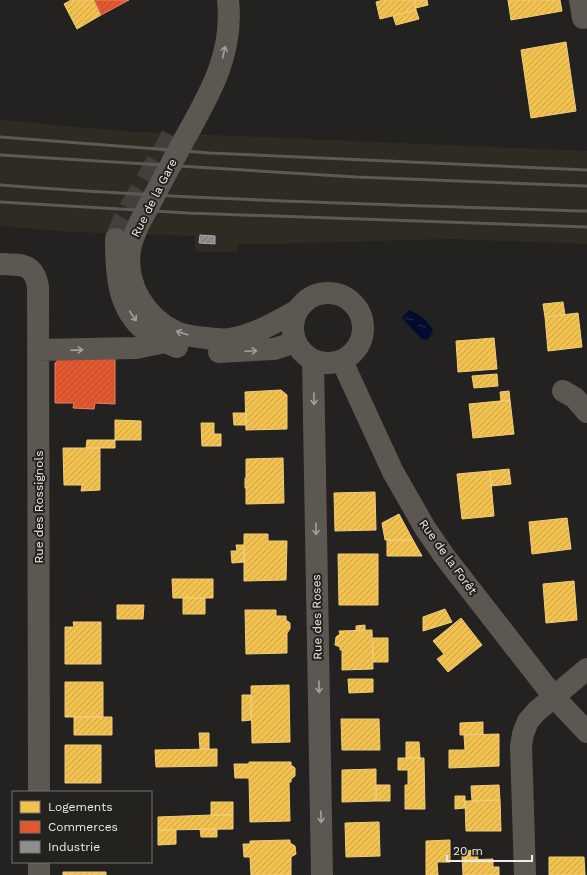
<svg xmlns="http://www.w3.org/2000/svg" width="587" height="875" viewBox="0 0 587 875" font-family="'Work Sans',sans-serif">
	<defs>
		<pattern id="water-ripples" width="26" height="14" patternUnits="userSpaceOnUse"><rect width="26" height="14" fill="#030b2e"/><path d="M2 4q2-2 4 0t4 0M15 11q2-2 4 0t4 0" fill="none" stroke="#282f4c"/></pattern>
		<pattern id="homes-hatch" width="6" height="6" patternUnits="userSpaceOnUse"><rect width="6" height="6" fill="#f2c14e"/><path d="M-1 1l2-2M0 6l6-6M5 7l2-2" fill="none" stroke="#c7a24c"/></pattern>
		<pattern id="shops-hatch" width="6" height="6" patternUnits="userSpaceOnUse"><rect width="6" height="6" fill="#e4572e"/><path d="M-1 1l2-2M0 6l6-6M5 7l2-2" fill="none" stroke="#b55235"/></pattern>
		<pattern id="industry-hatch" width="6" height="6" patternUnits="userSpaceOnUse"><rect width="6" height="6" fill="#8d8d92"/><path d="M-1 1l2-2M0 6l6-6M5 7l2-2" fill="none" stroke="#747477"/></pattern>
	</defs>
	<rect width="100%" height="100%" fill="#232220"/>
	<path fill="#2e2b23" d="M0,120L122,131L587,151V244L450,239L271,244H238L237,252H195V236L70,232L0,226Z"/>
	<path fill="url(#water-ripples)" d="M409,310C420,314 429,322 434,332L427,340L425,339L422,340C417,332 407,326 402,317Z"/>
	<path fill="url(#homes-hatch)" stroke="#f0ce7c" d="M71,0H94L101,15L77,29L64,4Z
		M383,0H414L416,10L380,19L376,2Z
		M414,0H427L428,5L416,8Z
		M508,0H560L562,11L511,20Z
		M416,10L419,19L396,25L393,16Z
		M566,42L576,111L531,118L521,50Z
		M563,302L565,315L545,317L543,304Z
		M578,313L582,347L548,351L545,317Z
		M494,338L497,369L458,372L456,341Z
		M497,374L498,386L474,388L472,376Z
		M281,390L287,395V429L246,430L245,392Z
		M509,391L510,400L501,401L500,392Z
		M510,400L514,434L473,438L469,404Z
		M233,413H246V425H234Z
		M115,420L141,421V440H115Z
		M201,423H214V434H221V446H202Z
		M87,440H115V448H86Z
		M63,448H100V490L81,491L82,485H64Z
		M283,458L284,503L246,504V488H245V478H246V459Z
		M509,469L511,484L491,486L490,471Z
		M490,471L494,516L462,519L457,474Z
		M375,492L376,530L335,531L334,493Z
		M399,514L413,540H385L382,523Z
		M567,518L571,549L532,554L529,522Z
		M244,534H268V541H287L286,580L244,581Z
		M387,540H413L422,556H387Z
		M236,545H244V562L232,563L231,551H237Z
		M338,554H378V605H339Z
		M172,579H213V598H173Z
		M574,581L577,620L546,623L543,584Z
		M183,598H205V614H183Z
		M117,605H144L143,619H117Z
		M445,609L452,622L423,631V617Z
		M245,610H276V616H286V620L290,623V629L287,633V653L246,654Z
		M461,618L482,645L448,672L437,659L444,654L433,641Z
		M73,622H101V664H65V627H74Z
		M365,625V630L356,631V626Z
		M372,630L373,669L342,670V650H340V647L335,645L336,637L340,634L339,631Z
		M373,638H388V662H373Z
		M348,679H373V692L349,693Z
		M65,682H103V717H65Z
		M289,685L290,742L252,743L251,686Z
		M242,695H251V720L242,721Z
		M74,717H112V735H74Z
		M341,719H379L380,750H342Z
		M483,722V734L460,735V723Z
		M199,733H209V749H200Z
		M499,734V766L449,768V750H465L464,735Z
		M406,742H419L420,758H406Z
		M65,745H101V783H65Z
		M217,749V766L156,767L155,750Z
		M398,758H424L425,809H405V785H408V770H398Z
		M249,762H291V765L295,768V776L291,779V782H289L290,821L250,822L249,778H235L234,764H249Z
		M376,769V801L342,802V770Z
		M376,785H390V801H376Z
		M499,785L500,800L472,801L471,786Z
		M455,796H465V808L455,809Z
		M500,800L501,831H466L465,801Z
		M211,802H233V815H211Z
		M211,815H233V829L158,830V817Z
		M379,822L380,856L346,857L345,823Z
		M200,829H217V837H201Z
		M158,830H176V844L158,845Z
		M290,840V843L295,846L296,854L291,857V875H251L250,857H244L243,844H250V841Z
		M450,840V862H437L438,875H426V841Z
		M477,850L478,860H465V851Z
		M462,855H466L465,860L493,859V867H499V875H463Z
		M549,857H584L585,875H549Z
		M63,872H106V875H63Z"/>
	<path fill="url(#shops-hatch)" stroke="#e78466" d="M94,0H129L101,15Z
		M61,357L115,358V404L95,403L94,409L73,408L74,403H55V363Z"/>
	<path fill="url(#industry-hatch)" stroke="#aaaaac" d="M200,235L215,236V244L199,243Z"/>
	<g fill="none" stroke-linecap="round" stroke-linejoin="round">
		<path stroke="#41403e" stroke-width="22" stroke-dasharray="22 11" stroke-linecap="butt" d="M116,239L124,219L172,136"/>
		<path stroke="#5c5751" stroke-width="22" d="M228,0C234,54 209,95 184,140C169,168 154,196 139,224C136,232 131,241 130,250C125,285 145,317 176,332C185,336 196,337 206,338C214,339 223,340 230,339C255,335 276,322 298,310
			M580,0L583,18
			M116,239C116,272 117,310 147,332C156,338 167,343 177,347
			M0,264C21,265 34,262 38,287L39,792
			M293 328a35 35 0 1 1 70 0a35 35 0 1 1-70 0Z
			M38,350L136,348L165,342
			M219,352L274,349L296,342
			M313,360L322,875
			M342,361L393,472L425,528L445,557L554,697L587,732
			M563,391L575,398L587,412
			M39,875V862
			M525,875L521,746L523,734L528,721L537,711L587,669"/>
		<path stroke="#5d5956" stroke-width="3" d="M0,137L210,153L587,170
			M0,155L356,177L587,186
			M0,185C195,200 391,205 587,211
			M0,202L188,213L587,227"/>
	</g>
	<defs><path id="oneway-shaft" d="M-6 0H5M1.5-3L5.5 0L1.5 3" fill="none" stroke-width="1.6" stroke-linecap="round" stroke-linejoin="round"/></defs>
	<g stroke="#a4a29d">
		<use href="#oneway-shaft" transform="translate(224 52) rotate(-77)"/>
		<use href="#oneway-shaft" transform="translate(133 316) rotate(55)"/>
		<use href="#oneway-shaft" transform="translate(182 333) rotate(-162)"/>
		<use href="#oneway-shaft" transform="translate(77 350) rotate(-1)"/>
		<use href="#oneway-shaft" transform="translate(251 351) rotate(-3)"/>
		<use href="#oneway-shaft" transform="translate(314 399) rotate(89)"/>
		<use href="#oneway-shaft" transform="translate(316 529) rotate(89)"/>
		<use href="#oneway-shaft" transform="translate(319 687) rotate(89)"/>
		<use href="#oneway-shaft" transform="translate(321 817) rotate(89)"/>
	</g>
	<g text-anchor="middle" dominant-baseline="central" stroke-width="4" stroke-linejoin="round" paint-order="stroke">
		<g font-size="12" fill="#edece9" stroke="#24221f">
			<text transform="translate(154 198) rotate(-63)">Rue de la Gare</text>
			<text transform="translate(39 507) rotate(-90)">Rue des Rossignols</text>
			<text transform="translate(448 557) rotate(54)">Rue de la Forêt</text>
			<text transform="translate(317 617) rotate(-91)">Rue des Roses</text>
		</g>
	</g>
	<rect x="12" y="791" width="140" height="72" fill="#24221f" stroke="#747370"/>
	<rect x="20" y="801" width="20" height="12" fill="#f2c14e" stroke="#747370"/>
	<text x="48" y="811" font-size="12" fill="#edece9">Logements</text>
	<rect x="20" y="821" width="20" height="12" fill="#e4572e" stroke="#747370"/>
	<text x="48" y="831" font-size="12" fill="#edece9">Commerces</text>
	<rect x="20" y="841" width="20" height="12" fill="#8d8d92" stroke="#747370"/>
	<text x="48" y="851" font-size="12" fill="#edece9">Industrie</text>
	<path d="M447 855v6h85v-6" fill="none" stroke="#edece9" stroke-width="2"/>
	<text x="453" y="855" font-size="12" fill="#edece9" stroke="#24221f" stroke-width="3" paint-order="stroke">20 m</text>
</svg>
